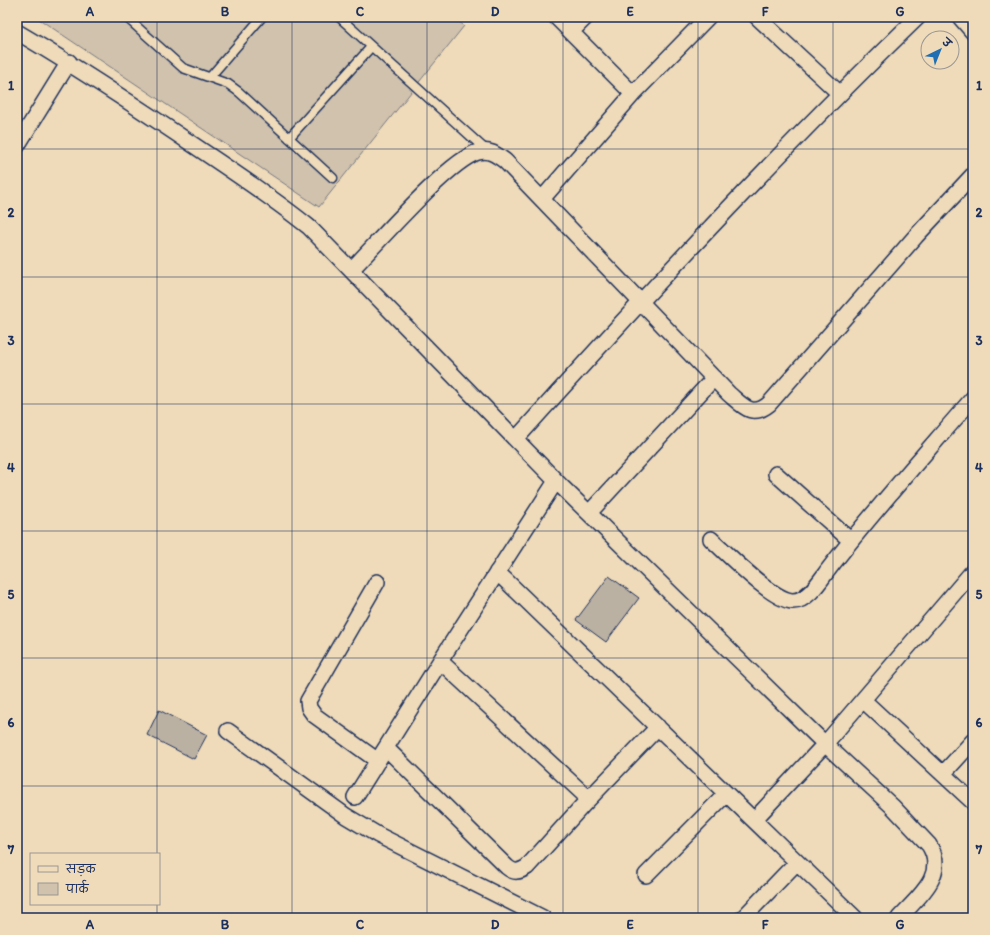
<svg xmlns="http://www.w3.org/2000/svg" width="990" height="935" viewBox="0 0 990 935" font-family="Itim,'Playpen Sans Deva',sans-serif">
	<rect width="100%" height="100%" fill="#efdbb9"/>
	<filter id="ink" filterUnits="userSpaceOnUse"><feTurbulence type="fractalNoise" baseFrequency=".025" numOctaves="2"/><feDisplacementMap in="SourceGraphic" scale="8" xChannelSelector="R" yChannelSelector="G"/><feConvolveMatrix kernelMatrix="1 2 1 2 8 2 1 2 1" color-interpolation-filters="sRGB"/></filter>
	<g filter="url(#ink)">
		<path fill="#d0c2ac" stroke="#767885" d="M36,17H454L464,26L319,207Z"/>
		<path fill="#bbb1a3" stroke="#1b2f5e" d="M609,576L639,598L606,642L576,620Z
			M159,710L207,735L194,759L147,735Z"/>
		<g fill="none" stroke-linecap="round" stroke-linejoin="round">
			<defs>
				<path id="lane" d="M126,17L183,68L228,84L239,92L333,178
					M339,17L487,151
					M210,77L262,17
					M289,138L371,47"/>
				<path id="street" d="M556,17L633,94
					M757,17L839,93
					M960,17L973,32
					M17,32C77,67 134,105 192,144C232,171 272,197 309,227L561,486L825,744L892,806L929,845C948,875 918,897 899,918
					M571,32L586,17
					M17,146L69,62
					M542,199L633,94L708,17
					M351,270C375,246 449,160 478,152C489,149 497,155 505,161L729,394C743,406 752,418 769,404L916,236L973,175
					M516,439C646,294 778,152 918,17
					M776,474L850,540
					M589,513L714,378
					M711,539C728,554 772,600 792,601C807,602 820,581 828,570C873,511 924,455 973,398
					M497,572L855,918
					M377,582L308,701L309,708L314,715L378,761
					M440,661L589,799
					M863,700L973,802
					M228,731L346,816L378,835L543,918
					M386,748L507,867C514,873 519,872 527,867L584,804L658,727
					M943,774L973,741
					M355,797L444,655L556,481
					M754,820L825,744L973,571
					M646,875L726,794
					M743,918L797,862"/>
			</defs>
			<use href="#lane" stroke="#1b2f5e" stroke-width="11"/>
			<use href="#street" stroke="#1b2f5e" stroke-width="18"/>
			<use href="#lane" stroke="#efdbb9" stroke-width="8"/>
			<use href="#street" stroke="#efdbb9" stroke-width="15"/>
		</g>
	</g>
	<path fill="none" stroke="#1b2f5e" stroke-width="1" stroke-opacity="0.55" d="M157,17V854M292,17V918M427,17V918M563,17V918M698,17V918M833,17V918M17,149H973M17,277H973M17,404H973M17,531H973M17,658H973M17,786H973M157,904V918"/>
	<rect width="990" height="935" fill="none" stroke="#efdbb9" stroke-width="44"/>
	<rect x="30" y="853" width="130" height="52" fill="#efdbb9" stroke="#9a9695"/>
	<rect x="38" y="866" width="20" height="6" fill="#efdbb9" stroke="#9a9695"/>
	<text x="66" y="873" font-size="12" fill="#1b2f5e">सड़क</text>
	<rect x="38" y="883" width="20" height="12" fill="#d0c2ac" stroke="#9a9695"/>
	<text x="66" y="893" font-size="12" fill="#1b2f5e">पार्क</text>
	<g transform="translate(940 50) rotate(43)"><circle r="19" fill="#efdbb9" stroke="#9a9695"/>
	<path d="M0-3L7 15L0 10L-7 15Z" fill="#1f6fb2"/>
	<text y="-6" font-size="11" font-weight="bold" text-anchor="middle" fill="#1b2f5e">उ</text>
	</g>
	<rect x="22" y="22" width="946" height="891" fill="none" stroke="#1b2f5e" stroke-width="1.5"/>
	<g font-size="13" text-anchor="middle" font-weight="bold" fill="#1b2f5e">
		<text x="90" y="16">A</text>
		<text x="225" y="16">B</text>
		<text x="360" y="16">C</text>
		<text x="495" y="16">D</text>
		<text x="630" y="16">E</text>
		<text x="765" y="16">F</text>
		<text x="900" y="16">G</text>
		<text x="11" y="90">1</text>
		<text x="979" y="90">1</text>
		<text x="11" y="217">2</text>
		<text x="979" y="217">2</text>
		<text x="11" y="345">3</text>
		<text x="979" y="345">3</text>
		<text x="11" y="472">4</text>
		<text x="979" y="472">4</text>
		<text x="11" y="599">5</text>
		<text x="979" y="599">5</text>
		<text x="11" y="727">6</text>
		<text x="979" y="727">6</text>
		<text x="11" y="854">7</text>
		<text x="979" y="854">7</text>
		<text x="90" y="929">A</text>
		<text x="225" y="929">B</text>
		<text x="360" y="929">C</text>
		<text x="495" y="929">D</text>
		<text x="630" y="929">E</text>
		<text x="765" y="929">F</text>
		<text x="900" y="929">G</text>
	</g>
</svg>
